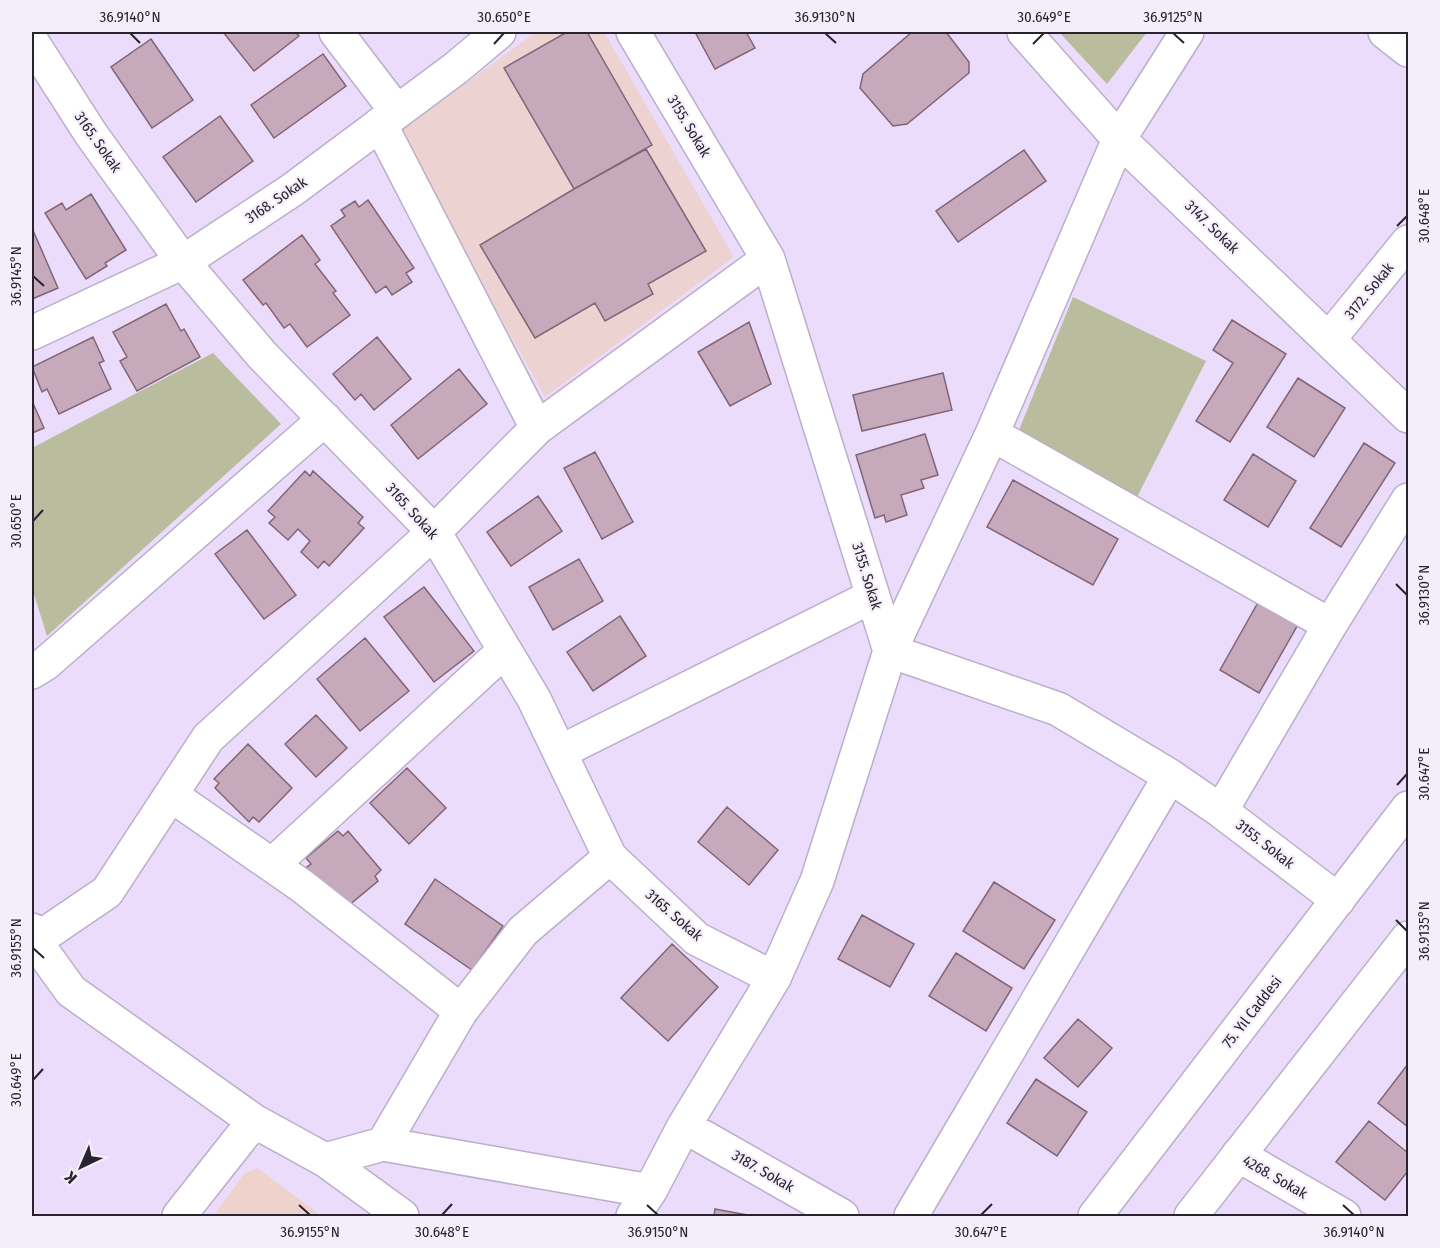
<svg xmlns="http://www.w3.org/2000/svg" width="1440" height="1248" viewBox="0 0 1440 1248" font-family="'Fira Sans Condensed',sans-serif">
	<rect width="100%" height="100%" fill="#ebdcfb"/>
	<path fill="#edd2d2" d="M536,32H604L734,257L545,397L398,133Z"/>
	<path fill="#edd3cc" d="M257,1168L322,1216H213L245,1173Z"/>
	<path fill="#b9bc9d" d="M1059,32H1147L1107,84Z
		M1073,297L1206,361L1136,499L1019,430Z
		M213,353L281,424L47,636L32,588V448Z"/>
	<path fill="#c7a9bc" stroke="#816577" stroke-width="1.5" d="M223,32H295L299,36L254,71Z
		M567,32H587L652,145L574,189L504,68Z
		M695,32H746L755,48L715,69Z
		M912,32H946L969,62V73L907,124L893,126L860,88L863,74Z
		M151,39L193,100L152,128L111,67Z
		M323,54L346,86L274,138L251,105Z
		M220,116L253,161L196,202L163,157Z
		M646,149L706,251L648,284L653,294L605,321L595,303L535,338L480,245L574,189Z
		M1024,150L1046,181L958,242L936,211Z
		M91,194L126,250L105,263L107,266L86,279L45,213L62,203L66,210Z
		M368,200L414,268L406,273L412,282L392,295L386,286L376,293L331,226L345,216L341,210L355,201L359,207Z
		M32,228L58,288L32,299Z
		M302,235L320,260L315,264L336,291L333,293L350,315L307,347L290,324L284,328L266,303L263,305L243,280Z
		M166,304L181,331L184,329L200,357L137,391L120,361L127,357L113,332Z
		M1232,320L1286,354L1230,442L1196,421L1233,363L1213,350Z
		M749,322L771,384L730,406L698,352Z
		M93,337L104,361L99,363L111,389L59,414L47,389L42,392L32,367Z
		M377,337L411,379L374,410L361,394L355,400L333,374Z
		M459,369L487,404L418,459L391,425Z
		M943,373L952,410L862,431L853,395Z
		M1298,378L1345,408L1314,457L1267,427Z
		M32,401L44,428L32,433Z
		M925,434L938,475L921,480L924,488L901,495L907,515L886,522L884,515L875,518L856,455Z
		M1364,443L1395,463L1341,547L1310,528Z
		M595,452L633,522L602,539L564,468Z
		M1253,454L1296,481L1268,527L1224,500Z
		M305,471L310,476L313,471L363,517L358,523L364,528L329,566L324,561L318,568L301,552L310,541L298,529L288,540L269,523L275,517L268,511Z
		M1013,480L1118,539L1093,585L987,527Z
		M538,496L562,531L511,566L487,532Z
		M247,530L296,595L264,619L215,554Z
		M579,559L603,601L553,630L529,587Z
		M424,587L474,651L434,682L384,617Z
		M1260,599L1300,621L1259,693L1220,670Z
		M620,616L646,656L593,691L567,652Z
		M365,638L409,691L360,731L317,679Z
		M316,715L347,748L316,777L285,744Z
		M248,744L292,788L259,822L253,817L249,822L215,788L219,783L214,779Z
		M407,768L446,808L409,844L370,803Z
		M727,807L778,850L749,885L698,842Z
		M338,831L343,836L348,831L381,870L375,876L378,881L348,906L304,869L311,864L306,858Z
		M435,879L503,926L472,970L405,924Z
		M994,882L1055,920L1024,969L963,931Z
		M862,915L914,944L890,987L838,959Z
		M672,944L718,987L668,1041L621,998Z
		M956,953L1012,988L986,1031L929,996Z
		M1078,1019L1112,1048L1078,1087L1044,1058Z
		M1408,1064V1127L1378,1103Z
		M1036,1079L1087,1112L1057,1156L1007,1123Z
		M1369,1121L1408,1153V1171L1385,1200L1336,1162Z
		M715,1209L753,1216H714Z"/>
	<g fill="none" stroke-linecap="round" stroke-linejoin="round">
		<defs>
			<path id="minor" d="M336,32L397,112
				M633,32L768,259L890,651L1058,709L1170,776L1221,811L1338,900
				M1024,32L1119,139L1408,416
				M1385,32L1408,50
				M32,42L91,134L183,262L262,355L434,532L534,699L610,857L697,939L774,978
				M380,124L537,428
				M32,333L183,262L292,190L456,68L499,32
				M1329,339L1408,242
				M992,434L1330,625
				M32,672L45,664L325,419
				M560,752L873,596
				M171,795L302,886L461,1011
				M1221,811L1330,625L1408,500
				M272,865L504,651
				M32,930L35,941L71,991L254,1121L325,1160L383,1144L650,1191
				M35,941L107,892L208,738L434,532L537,428L768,259
				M684,1126L842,1216
				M383,1144L461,1011L523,931L610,857
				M1238,1155L1344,1216
				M325,1160L402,1216
				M179,1216L254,1121
				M633,1216L650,1191L684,1126L774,978L817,881L890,651L992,434L1119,139L1187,32
				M911,1216L1170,776"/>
			<path id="major" d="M1095,1216L1408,808
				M1191,1216L1408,938"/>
		</defs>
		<use href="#minor" stroke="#bcaecb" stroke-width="36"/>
		<use href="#major" stroke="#bcaecb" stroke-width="36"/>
		<use href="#minor" stroke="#fff" stroke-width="33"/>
		<use href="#major" stroke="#fff" stroke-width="33"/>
	</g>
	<path fill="none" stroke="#29232f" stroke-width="2" d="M130,33L140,43M825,33L836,43M1173,33L1184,43M494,44L504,33M1033,44L1044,33M1397,226L1407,216M33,276L44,286M33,521L43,510M1396,584L1407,595M1397,785L1407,774M1396,920L1407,931M33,948L44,958M33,1080L43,1069M299,1205L310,1215M647,1205L658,1215M1343,1205L1354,1215M442,1215L452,1204M981,1215L992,1204"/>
	<g text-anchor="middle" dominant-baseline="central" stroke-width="4.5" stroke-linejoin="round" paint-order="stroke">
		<g font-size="15" fill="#29232f" stroke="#f4eefa">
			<text transform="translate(689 126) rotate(59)">3155. Sokak</text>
			<text transform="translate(98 142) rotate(55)">3165. Sokak</text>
			<text transform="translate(276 200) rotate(-34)">3168. Sokak</text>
			<text transform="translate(1212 227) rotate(44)">3147. Sokak</text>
			<text transform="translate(1369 291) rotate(-51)">3172. Sokak</text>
			<text transform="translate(412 511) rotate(48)">3165. Sokak</text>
			<text transform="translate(867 576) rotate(73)">3155. Sokak</text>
			<text transform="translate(1265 844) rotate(38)">3155. Sokak</text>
			<text transform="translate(674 915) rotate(41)">3165. Sokak</text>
			<text transform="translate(1252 1012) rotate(-52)">75. Yıl Caddesi</text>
			<text transform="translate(763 1171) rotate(30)">3187. Sokak</text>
			<text transform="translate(1275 1177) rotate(30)">4268. Sokak</text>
		</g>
	</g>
	<rect width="1440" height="1248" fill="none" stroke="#f4eefa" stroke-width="66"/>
	<g transform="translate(81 1167) rotate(224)" stroke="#f4eefa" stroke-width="4.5" paint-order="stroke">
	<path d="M0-4.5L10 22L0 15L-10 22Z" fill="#29232f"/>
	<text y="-9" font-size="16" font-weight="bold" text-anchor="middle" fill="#29232f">K</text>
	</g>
	<rect x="33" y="33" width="1374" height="1182" fill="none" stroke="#29232f" stroke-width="2"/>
	<g font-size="15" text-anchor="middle" fill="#29232f">
		<text x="130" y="22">36.9140°N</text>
		<text x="504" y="22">30.650°E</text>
		<text x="825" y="22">36.9130°N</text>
		<text x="1044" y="22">30.649°E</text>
		<text x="1173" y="22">36.9125°N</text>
		<text transform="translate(1424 216) rotate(-90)" y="5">30.648°E</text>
		<text transform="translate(16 276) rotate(-90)" y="5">36.9145°N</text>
		<text transform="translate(16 521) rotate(-90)" y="5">30.650°E</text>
		<text transform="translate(1424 595) rotate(-90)" y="5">36.9130°N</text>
		<text transform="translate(1424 774) rotate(-90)" y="5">30.647°E</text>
		<text transform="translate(1424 931) rotate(-90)" y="5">36.9135°N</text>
		<text transform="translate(16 948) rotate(-90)" y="5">36.9155°N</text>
		<text transform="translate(16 1080) rotate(-90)" y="5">30.649°E</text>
		<text x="310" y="1237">36.9155°N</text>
		<text x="442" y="1237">30.648°E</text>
		<text x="658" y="1237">36.9150°N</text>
		<text x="981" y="1237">30.647°E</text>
		<text x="1354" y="1237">36.9140°N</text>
	</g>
</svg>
